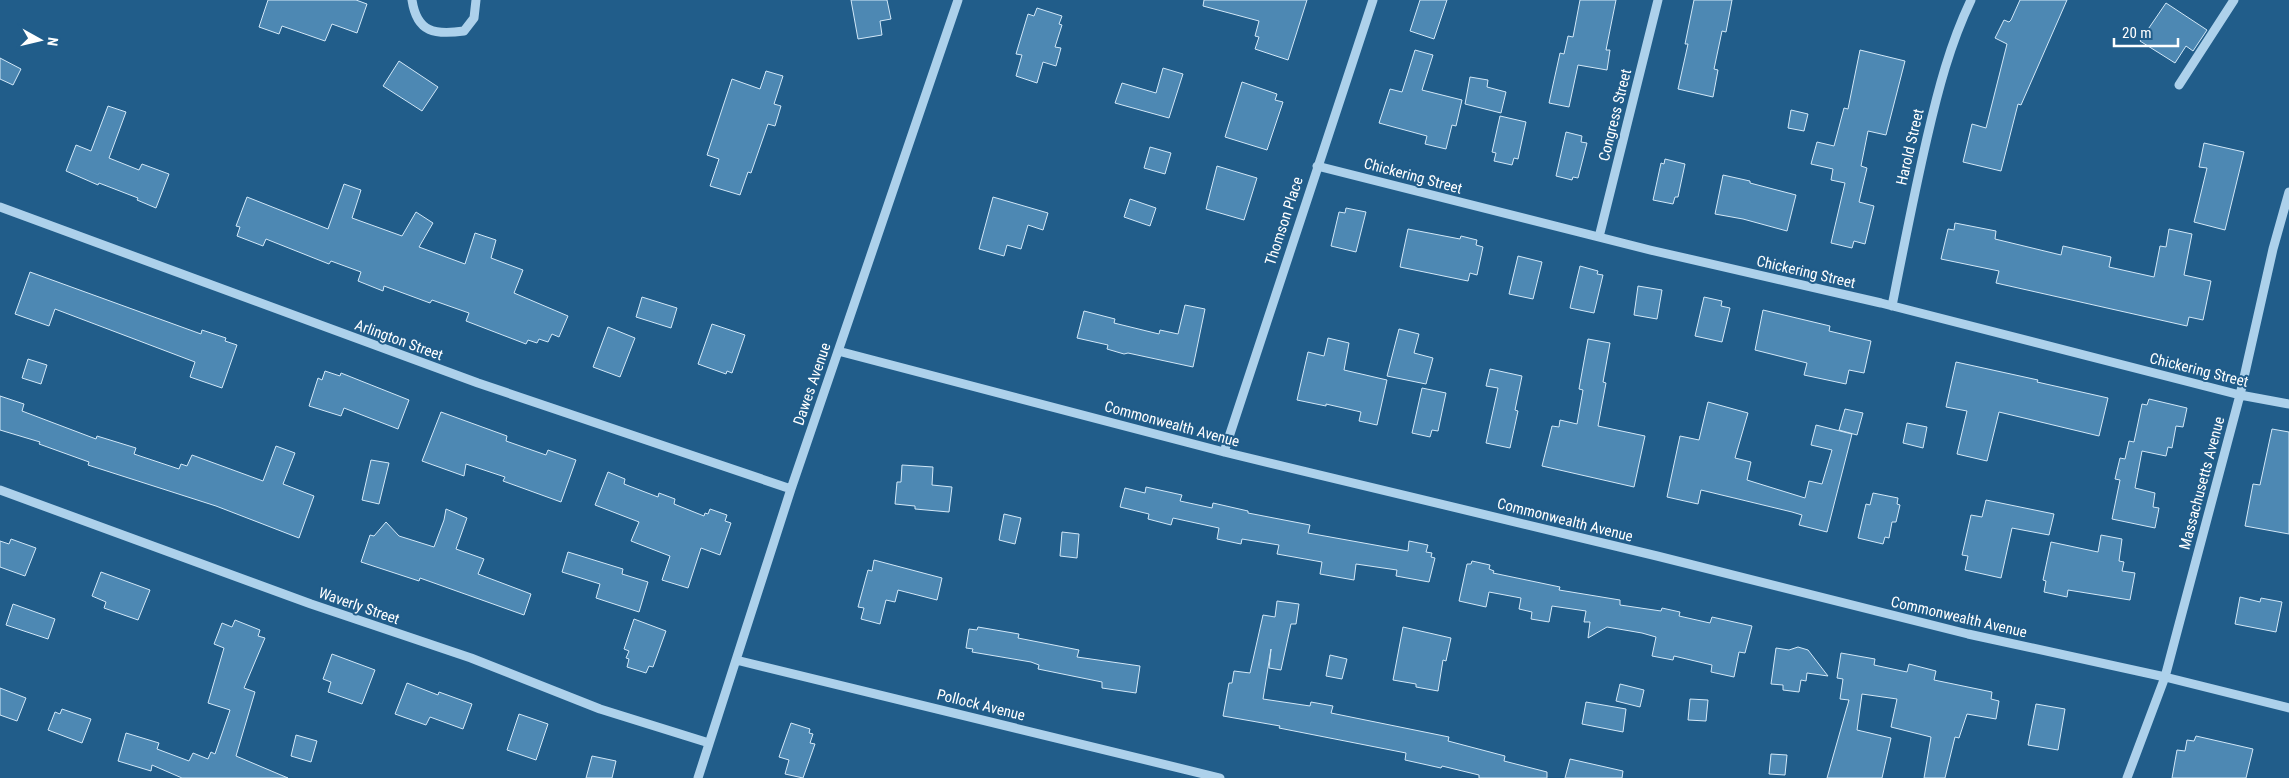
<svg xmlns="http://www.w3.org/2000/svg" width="2289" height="778" viewBox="0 0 2289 778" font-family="'Roboto Condensed',sans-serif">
	<rect width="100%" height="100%" fill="#215d8a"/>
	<path fill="#4d88b3" stroke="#d2e8f8" d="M268,0H356L367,4L357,33L332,24L325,41L282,26L279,34L259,27Z
		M851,0H887L891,19L880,21L882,35L858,39Z
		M1204,0H1307L1288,60L1255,49L1259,37L1255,36L1259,21L1203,6Z
		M1420,0H1447L1434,39L1410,31Z
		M1580,0H1616L1606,50H1610L1607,70L1578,65L1569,107L1549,103L1560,53L1564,54L1568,36L1573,37Z
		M1694,0H1732L1726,32L1722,31L1714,69L1718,70L1713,97L1678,89L1688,44H1685Z
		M2020,0H2067L2021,105L2018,104L2001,171L1963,162L1972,124L1986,128L2007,44L1995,38L2004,20L2009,22L2011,20Z
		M2166,3L2207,30L2193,51L2186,46L2175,63L2140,41Z
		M1037,8L1062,16L1059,24L1062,25L1055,47L1061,48L1056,66L1043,62L1037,83L1016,76L1022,55L1016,54L1028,14L1034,16Z
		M1415,50L1433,55L1422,90L1462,100L1456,126L1452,125L1446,149L1425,144L1427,136L1379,123L1390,89L1402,92Z
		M1860,50L1905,61L1886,135L1868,131L1861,166L1867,168L1859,202L1874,206L1865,244L1854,241L1852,248L1831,243L1845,183L1831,180L1833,169L1811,164L1817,142L1834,146L1844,108L1848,109Z
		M0,58L21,69L13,85L0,79Z
		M399,61L438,87L422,111L383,86Z
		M1163,68L1183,74L1169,118L1115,103L1122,83L1156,93Z
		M766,71L783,76L774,104L781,106L775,126L768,124L751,173L748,172L740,195L710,186L719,159L707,155L732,79L760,89Z
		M1470,77L1488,80L1487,87L1506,92L1501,113L1465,104Z
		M1242,82L1277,94L1275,100L1283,102L1267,150L1225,137Z
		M108,106L126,112L109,158L139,170L142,164L169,174L156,208L137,200L138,198L99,183L98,185L66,171L76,145L91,151Z
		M1791,110L1808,114L1804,131L1788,128Z
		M1500,116L1526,122L1518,159L1514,158L1512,165L1494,161L1496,153L1492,152Z
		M1566,132L1582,136L1581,142L1587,143L1578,178L1573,177L1572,180L1556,176Z
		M2204,143L2244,152L2225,230L2194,222L2207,168L2199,167Z
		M1150,147L1171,153L1165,174L1144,168Z
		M1665,159L1685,164L1678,197H1675L1673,204L1653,200L1661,163L1664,164Z
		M1217,166L1257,178L1244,220L1206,209Z
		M1723,175L1750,181V183L1796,195L1787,231L1743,219L1715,214Z
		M344,184L361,190L352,218L402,236L416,212L433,223L419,247L465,264L475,233L496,240L491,258L523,270L514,293L568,316L559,337L552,334L548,342L539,339L537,343L528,340L526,344L466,321L469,313L432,300L430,303L384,286L383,291L358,281L361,272L331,261L329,264L266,239L263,246L237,236L240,227L236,226L247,197L328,229Z
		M993,197L1048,213L1043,230L1028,225L1021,249L1007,245L1004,256L979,249Z
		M1130,199L1156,208L1150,226L1124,217Z
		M1346,208L1366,212L1356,252L1331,246L1339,212L1345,213Z
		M1955,223L1996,231L1995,239L2061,255L2063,246L2111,257L2109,267L2154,277L2160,246L2166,247L2169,229L2192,234L2184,275L2211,281L2203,320L2189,317L2187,326L1996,283L1999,271L1941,259L1948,229L1954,230Z
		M1408,229L1460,239L1461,236L1477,240L1476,245L1483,247L1477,275L1470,273L1468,281L1400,267Z
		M1518,256L1542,262L1533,299L1509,294Z
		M1580,266L1598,271L1597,274L1603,275L1594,313L1570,308Z
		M30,272L201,334L202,330L226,338L225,341L237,345L222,388L190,377L195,362L55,309L49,326L15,314Z
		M1638,286L1662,290L1657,319L1634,315Z
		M642,297L677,308L671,328L636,317Z
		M1704,297L1722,301L1721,306L1730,308L1722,342L1695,336Z
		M1185,305L1205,309L1193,367L1128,353L1124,354L1107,349L1108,345L1077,338L1084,311L1115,319L1114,323L1159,334L1160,330L1178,334Z
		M1763,310L1830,326L1829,331L1871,341L1864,373L1849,370L1846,384L1804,375L1807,363L1755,350Z
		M712,324L745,335L732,373L727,371L726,374L698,364Z
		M608,327L635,338L620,377L593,367Z
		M1399,329L1419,334L1414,353L1433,358L1426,384L1387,376Z
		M1328,338L1349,343L1344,370L1387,380L1377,425L1359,421L1361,412L1326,404V406L1297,400L1308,352L1324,356Z
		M1588,339L1610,343L1603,382L1606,383L1598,426L1645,436L1634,487L1542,466L1552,426L1559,427L1560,420L1577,424L1583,390L1579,389Z
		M28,359L47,365L41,384L22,378Z
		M1956,362L2038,380L2037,382L2108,398L2099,436L1999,412L1987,461L1957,454L1967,411L1946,407Z
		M1490,369L1522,376L1515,410L1518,411L1510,448L1486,443L1498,388L1486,386Z
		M325,371L340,376L341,373L409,400L398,429L344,408L341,416L309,406L318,378L322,380Z
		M1422,388L1446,393L1438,431L1432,430L1430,437L1412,433Z
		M0,396L24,404L22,411L96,439L97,436L136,448L134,454L179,469L181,464L187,466L192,455L263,481L276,446L295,453L283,484L314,496L299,538L216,506L88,465L89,462L39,444L40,442L0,430Z
		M2149,399L2187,408L2183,427L2176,426L2172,448L2168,447L2166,456L2142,451L2135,488L2155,493L2153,507L2159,508L2155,528L2112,519L2120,480L2115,479L2120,458L2125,459L2129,441L2134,442L2142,404L2147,405Z
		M1708,402L1748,413L1735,458L1751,462L1747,480L1805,498L1809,481L1822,484L1832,450L1811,445L1816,425L1852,434L1827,532L1799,525L1802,515L1792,512L1701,490L1698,504L1667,497L1680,436L1699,440Z
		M1845,409L1863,413L1857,435L1839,430Z
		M441,412L507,436L506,441L546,455L548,450L576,460L561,502L503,481L505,477L466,464L464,476L422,461Z
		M1907,423L1927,427L1923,448L1903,443Z
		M2272,429L2289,432V534L2245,526L2253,484L2260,485Z
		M371,460L389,463L379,504L362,500Z
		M902,465L933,467L932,485L952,487L949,512L915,509V506L895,504L897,482H901Z
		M608,472L625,479L624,484L658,497L659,493L675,499L674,504L704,516L705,513L708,514L710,509L727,515L725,521L731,523L720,555L701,548L688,588L662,580L670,556L631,541L639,522L595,505Z
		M1146,487L1182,495L1180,501L1212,508L1213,503L1248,511V513L1310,525L1308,533L1408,551L1409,541L1428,545L1426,552L1432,553L1431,557L1435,558L1429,582L1396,576L1397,570L1356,564L1354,580L1320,574L1322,562L1277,554L1279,545L1242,539L1241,544L1217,539L1219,528L1173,518L1171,525L1148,519L1149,514L1120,507L1125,488L1145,493Z
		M1873,493L1898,498L1897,504L1900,505L1896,522H1892L1889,538L1885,537L1883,544L1858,538L1866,504L1870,505Z
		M1986,500L2054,514L2049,535L2012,528L2001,578L1965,570L1968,556L1962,555L1971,515L1982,517Z
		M446,509L467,518L456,549L484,559L478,574L531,594L524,615L420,578L419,581L361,562L370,535L374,536L386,522L399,536L434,547L444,520Z
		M1004,514L1021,518L1015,544L999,540Z
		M1062,532L1079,534L1077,558L1060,556Z
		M2101,535L2122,539L2119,561L2124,562L2122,571L2135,573L2130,600L2068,590L2067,597L2044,592L2046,581L2043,580L2051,542L2098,552Z
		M11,539L36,548L25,576L0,567V541L9,544Z
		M568,552L623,569L622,574L648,582L639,612L596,598L600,584L562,572Z
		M874,560L942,578L937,600L898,590L895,602L886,600L880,624L861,619L864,608L858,607L868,570L872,571Z
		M1472,561L1490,565L1489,569L1494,571L1493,573L1560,587L1559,590L1620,600V605L1661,611L1662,608L1680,612L1679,616L1710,623L1712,617L1752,626L1745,653L1739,652L1734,677L1711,672L1712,665L1674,656L1673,660L1652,656L1656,637L1642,633L1607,627L1588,638L1590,622H1584L1586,611L1552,606L1549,622L1531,619L1532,612L1519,609L1521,598L1489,592L1486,607L1459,601L1467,564H1471Z
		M101,572L150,590L138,620L104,608L106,602L92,596Z
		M2240,597L2260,602L2261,598L2282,602L2276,632L2235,624Z
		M1277,601L1299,604L1296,624H1291L1281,670L1269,668L1271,649L1263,699L1310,706L1311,702L1333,706L1331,713L1449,737L1448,741L1505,756L1504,761L1547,772V778H1479V775L1442,766L1441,768L1405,760L1406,753L1279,728L1280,726L1223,716L1229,683H1232L1234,671L1250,673L1263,615L1275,617Z
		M13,604L55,619L48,639L6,625Z
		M634,619L666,631L653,667L649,666L646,673L627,667L629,659L626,658L629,651L624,649Z
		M235,620L260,630L258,636L265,638L244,688L255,692L236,756L288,778H182L152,765L151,771L118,761L126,733L159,743L157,749L189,761L193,753L208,759L211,752L215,754L230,710L208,703L224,648L214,644L222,623L232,627Z
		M978,627L1019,634L1018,638L1079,650L1077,657L1140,666L1136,693L1102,688V682L1038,669L1039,665L1031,662L972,652L973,649L966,648L969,629L977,630Z
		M1403,627L1451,638L1446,661L1443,660L1438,691L1416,687V684L1393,680Z
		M1798,647L1808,650L1828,676L1807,673L1806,681L1801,680L1799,692L1783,690V685L1771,684L1776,648L1789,650Z
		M1841,653L1875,659L1874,665L1907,672L1909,664L1936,671L1934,680L1992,692L1991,699L1999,701L1996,719L1967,714L1959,738L1955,737L1945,778H1924L1931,737L1891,727L1897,699L1862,694L1857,730L1891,738L1882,778H1827L1849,700L1840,699L1843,679L1837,678Z
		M332,654L375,670L362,704L328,692L331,682L323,679Z
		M1330,655L1347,659L1342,679L1326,676Z
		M407,683L438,695L439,692L472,704L463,729L430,717L426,725L395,714Z
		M1620,684L1644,690L1640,707L1616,701Z
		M0,688L26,698L17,721L0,715Z
		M1690,699L1708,700L1706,721L1688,720Z
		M1586,702L1626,709L1623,732L1582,724Z
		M2036,704L2065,709L2058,750L2028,745Z
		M62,709L91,719L82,743L48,730L55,712L60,714Z
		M519,714L548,724L536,760L507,750Z
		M791,723L810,729L809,733L813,734L810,743L815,744L803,778L785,774L789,760L779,757Z
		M296,735L317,741L311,762L291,756Z
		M2196,736L2253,749L2246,778H2172L2177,750L2185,751L2187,740L2194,741Z
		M1771,754L1787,755L1785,775L1769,774Z
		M592,756L616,761L612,778H586Z
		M1570,759L1623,771L1622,778H1565Z"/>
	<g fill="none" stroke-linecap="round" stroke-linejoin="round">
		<path stroke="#add1eb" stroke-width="9" d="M412,0C417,33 435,35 464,31L474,18L476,0
			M2179,85L2234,0
			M1317,166L1650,250L1881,303L2240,395L2289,404
			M0,207L478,383L791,489
			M1599,237L1658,0
			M1892,306C1903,250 1914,194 1927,138C1938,90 1950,44 1971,0
			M838,351L1224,452L1657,556L1968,634L2165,677L2289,708
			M1224,452L1373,0
			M0,490L311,604L471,658L600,709L709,743
			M736,660L1220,778
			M698,778L791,489L958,0
			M2127,778L2165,677L2240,395L2273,249L2289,192"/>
	</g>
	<g text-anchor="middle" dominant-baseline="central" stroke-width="4" stroke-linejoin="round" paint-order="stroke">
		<g font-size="15" fill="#fff" stroke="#215d8a">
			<text transform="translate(1615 115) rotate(-76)">Congress Street</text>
			<text transform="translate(1910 147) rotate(-77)">Harold Street</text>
			<text transform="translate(1413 176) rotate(15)">Chickering Street</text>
			<text transform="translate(1284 221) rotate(-72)">Thomson Place</text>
			<text transform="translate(1806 272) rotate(13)">Chickering Street</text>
			<text transform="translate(399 340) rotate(20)">Arlington Street</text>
			<text transform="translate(2199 370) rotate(14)">Chickering Street</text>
			<text transform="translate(812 384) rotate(-71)">Dawes Avenue</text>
			<text transform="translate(1172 424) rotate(15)">Commonwealth Avenue</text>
			<text transform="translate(2202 483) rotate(-75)">Massachusetts Avenue</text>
			<text transform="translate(1565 520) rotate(14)">Commonwealth Avenue</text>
			<text transform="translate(359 606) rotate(19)">Waverly Street</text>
			<text transform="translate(1959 617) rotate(13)">Commonwealth Avenue</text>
			<text transform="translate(981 705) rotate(14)">Pollock Avenue</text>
		</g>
	</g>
	<g transform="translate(40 40) rotate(98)" stroke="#215d8a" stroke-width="4" paint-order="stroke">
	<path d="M0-4L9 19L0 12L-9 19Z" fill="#ffffff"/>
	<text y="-8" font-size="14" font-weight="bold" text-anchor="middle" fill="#ffffff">N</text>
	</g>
	<path d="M2114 38v8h64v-8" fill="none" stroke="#ffffff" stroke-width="2.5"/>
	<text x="2122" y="38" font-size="15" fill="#ffffff" stroke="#215d8a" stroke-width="4" paint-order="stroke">20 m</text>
</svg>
